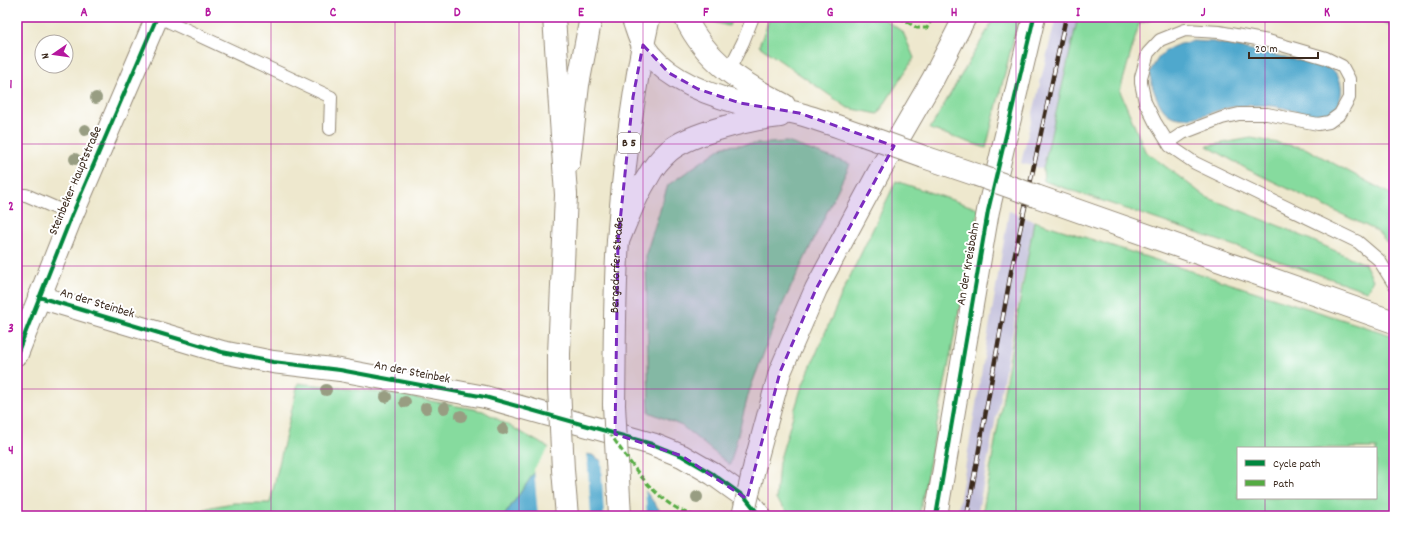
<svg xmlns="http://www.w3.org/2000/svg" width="1411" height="533" viewBox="0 0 1411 533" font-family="Dekko,sans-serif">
	<rect width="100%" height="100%" fill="#fff"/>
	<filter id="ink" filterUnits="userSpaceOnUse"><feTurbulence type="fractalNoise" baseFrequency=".025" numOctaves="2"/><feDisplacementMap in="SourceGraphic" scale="8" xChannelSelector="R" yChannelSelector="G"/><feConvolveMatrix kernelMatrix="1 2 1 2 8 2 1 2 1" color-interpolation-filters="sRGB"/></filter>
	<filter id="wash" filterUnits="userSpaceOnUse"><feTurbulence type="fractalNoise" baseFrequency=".012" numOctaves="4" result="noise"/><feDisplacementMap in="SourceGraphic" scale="16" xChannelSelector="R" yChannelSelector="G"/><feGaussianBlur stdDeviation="0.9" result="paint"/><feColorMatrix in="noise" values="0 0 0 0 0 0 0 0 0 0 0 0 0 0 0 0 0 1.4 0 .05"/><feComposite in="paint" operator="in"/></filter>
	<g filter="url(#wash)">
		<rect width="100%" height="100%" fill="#eee8ce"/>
		<path fill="#c3c0db" d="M1056,17H1078L1043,169L1021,163Z
			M1009,211L1034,221L977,516H957Z"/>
		<path fill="#86db9e" stroke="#60825e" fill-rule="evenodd" d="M708,17H732L729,26L709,21Z
			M770,17H881L903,32L914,58L878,114L848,108L759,46Z
			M995,17H1019L986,148L930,129Z
			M1078,17H1159L1139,24L1120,91L1145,151L1206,197L1284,228L1365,264L1373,280L1367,291L1044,181L1043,169Z
			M1363,17H1394V26Z
			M1251,138L1305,148L1394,196V251L1377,231L1247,169L1207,146Z
			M787,142L850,164L779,312L749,392L730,465L682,426L649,412L646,254L668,185L724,146Z
			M896,181L979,209L919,516H792L776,500L779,462L801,389L843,291Z
			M1034,221L1394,336V516H982ZM1238,448H1376V498H1238Z
			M298,383L395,394L483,411L551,449L504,516H185L211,507L233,503H270Z"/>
		<path fill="#50a8cd" stroke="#466976" d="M1193,41L1214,42L1317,64C1322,66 1330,67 1334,71C1345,82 1344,105 1329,113C1316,121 1293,109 1279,107C1262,104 1244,105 1227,108C1209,112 1186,125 1168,114C1159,108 1150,84 1150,73C1150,71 1152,68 1154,65C1163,48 1175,45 1193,41Z
			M551,449L592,455L641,485L664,516H504Z"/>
		<path fill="#eee8ce" d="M551,447L587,452L591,516H538L534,469L549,448Z
			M601,458L642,484L645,488L647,516H604Z"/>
	</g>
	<g filter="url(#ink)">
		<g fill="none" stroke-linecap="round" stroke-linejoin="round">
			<defs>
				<path id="service" d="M159,17L331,97L330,129
					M728,72L743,42L753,17
					M1168,143L1183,133L1222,118L1239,114H1267L1318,124L1329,122L1340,114L1349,98V79L1342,66L1326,58L1268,41L1219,32L1185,30L1160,40L1148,53L1141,77V83L1145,102L1155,122L1170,146L1195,163L1358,242L1379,260L1394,284
					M17,195H26L72,215"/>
				<path id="minor" d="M39,297L222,352L273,362L340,370L485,397L652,444L682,456L713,474L745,497L760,516
					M936,516L988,211L1034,17"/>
				<path id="tertiary" d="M17,354L72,215L157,17"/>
				<path id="primary" d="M643,45L649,17
					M569,162L578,85L591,17"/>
				<g id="trunk">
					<path d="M559,387V354L566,195"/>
					<path id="s1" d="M614,405C615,351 614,296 618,241C623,175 631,109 643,45"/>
				</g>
				<path id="motorway" d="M554,17L566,195
					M632,17C636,26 638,37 643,45C663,78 705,94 740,103C759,109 780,108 800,114C821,120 842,128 863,135
					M685,17C706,62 742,83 784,105
					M924,157L977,175
					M1036,196L1394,322
					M618,241C627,220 635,196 648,177C653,167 661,158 669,151C690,133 752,119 780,116
					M755,464L780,372L816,289L879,172L933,79L965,17"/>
			</defs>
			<use href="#service" stroke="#948976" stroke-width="14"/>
			<use href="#minor" stroke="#948976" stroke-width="24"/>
			<use href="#tertiary" stroke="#948976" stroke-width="24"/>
			<use href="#primary" stroke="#948976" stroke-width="24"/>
			<use href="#trunk" stroke="#948976" stroke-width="24"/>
			<use href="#motorway" stroke="#948976" stroke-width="24"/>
			<use href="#service" stroke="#fff" stroke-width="12"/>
			<use href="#minor" stroke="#fff" stroke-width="22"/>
			<use href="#tertiary" stroke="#fff" stroke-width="22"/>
			<use href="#primary" stroke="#fff" stroke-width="22"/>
			<use href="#trunk" stroke="#fff" stroke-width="22"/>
			<use href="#motorway" stroke="#fff" stroke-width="22"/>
			<defs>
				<path id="rail" d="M967,516L1011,272L1066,17"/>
			</defs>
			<use href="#rail" stroke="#3b2a1e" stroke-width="4.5"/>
			<use href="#rail" stroke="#fff" stroke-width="3" stroke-dasharray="9" stroke-linecap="butt"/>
			<defs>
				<path id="trunk-bridge" d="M559,387L563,470L567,516
					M614,405L620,516"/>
				<path id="motorway-bridge" d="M863,135L924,157
					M977,175L1036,196
					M743,516L755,464"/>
			</defs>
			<use href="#trunk-bridge" stroke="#948976" stroke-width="24" stroke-linecap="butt"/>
			<use href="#motorway-bridge" stroke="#948976" stroke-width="24" stroke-linecap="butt"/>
			<use href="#trunk-bridge" stroke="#fff" stroke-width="22"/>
			<use href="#motorway-bridge" stroke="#fff" stroke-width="22"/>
			<path stroke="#55ab43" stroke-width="3" stroke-dasharray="6 3" stroke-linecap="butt" d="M899,17L917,28H927L933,17
				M609,432C630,462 657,507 696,516"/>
			<defs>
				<path id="cycleway" d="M39,297L222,352L273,362L340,370L485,397L652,444L682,456L713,474L745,497L760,516
					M17,354L72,215L157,17
					M936,516L988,211L1034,17"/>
			</defs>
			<use href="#cycleway" stroke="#fff" stroke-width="6"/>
			<use href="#cycleway" stroke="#00873e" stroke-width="4"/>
		</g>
		<g fill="#989d82">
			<circle cx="96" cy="98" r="6"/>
			<circle cx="85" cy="130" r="6"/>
			<circle cx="75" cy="159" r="6"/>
			<circle cx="326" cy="390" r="6"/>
			<circle cx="386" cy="397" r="6"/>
			<circle cx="405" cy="402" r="6"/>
			<circle cx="426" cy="408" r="6"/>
			<circle cx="444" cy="408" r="6"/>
			<circle cx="461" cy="416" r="6"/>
			<circle cx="503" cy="429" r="6"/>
			<circle cx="697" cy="497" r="6"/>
		</g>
	</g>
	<path fill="#7b2cbf" fill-opacity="0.2" stroke="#7b2cbf" stroke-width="3" stroke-dasharray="8 5" stroke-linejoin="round" d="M643,45L669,73L698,89L740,103L799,113L894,146L816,289L780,372L747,499L682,456L615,434L618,241L633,97Z"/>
	<path fill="none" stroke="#b5179e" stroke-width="1" stroke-opacity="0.55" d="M146,17V516M271,17V516M395,17V516M519,17V516M643,17V516M768,17V516M892,17V516M1016,17V516M1140,17V516M1265,17V448M17,144H1394M17,266H1394M17,389H1394M1265,498V516"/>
	<g text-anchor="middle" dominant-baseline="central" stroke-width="4" stroke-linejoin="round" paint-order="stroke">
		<rect fill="#fff" stroke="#766a62" stroke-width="1" x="618" y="133" width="22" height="20" rx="3"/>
		<g font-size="12" font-weight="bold" fill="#3b2a1e">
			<text x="629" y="143">B 5</text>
		</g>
		<g font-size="13" fill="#3b2a1e" stroke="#fff">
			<text transform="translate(76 181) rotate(-67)">Steinbeker Hauptstraße</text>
			<text transform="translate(969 264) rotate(-80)">An der Kreisbahn</text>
			<text stroke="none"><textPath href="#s1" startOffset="140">Bergedorfer Straße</textPath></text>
			<text transform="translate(97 304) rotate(17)">An der Steinbek</text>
			<text transform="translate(412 373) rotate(11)">An der Steinbek</text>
		</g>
	</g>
	<rect width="1411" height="533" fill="none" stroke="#fff" stroke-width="44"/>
	<rect x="1237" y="447" width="140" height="52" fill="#ffffff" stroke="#b1aaa5"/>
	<rect x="1245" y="460" width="20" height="6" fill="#00873e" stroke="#b1aaa5"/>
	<text x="1273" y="467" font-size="12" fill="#3b2a1e">Cycle path</text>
	<rect x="1245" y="480" width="20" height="6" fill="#55ab43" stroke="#b1aaa5"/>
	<text x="1273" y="487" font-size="12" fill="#3b2a1e">Path</text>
	<g transform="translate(54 54) rotate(257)"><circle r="19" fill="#ffffff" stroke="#b1aaa5"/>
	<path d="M0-3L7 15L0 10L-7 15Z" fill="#b5179e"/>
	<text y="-6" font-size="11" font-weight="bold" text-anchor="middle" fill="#3b2a1e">N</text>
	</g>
	<path d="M1249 52v6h69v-6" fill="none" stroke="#3b2a1e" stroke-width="2"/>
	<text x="1255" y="52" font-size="12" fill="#3b2a1e" stroke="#ffffff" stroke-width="3" paint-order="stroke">20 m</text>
	<rect x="22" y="22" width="1367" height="489" fill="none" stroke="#b5179e" stroke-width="1.5"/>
	<g font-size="13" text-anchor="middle" font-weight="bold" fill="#b5179e">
		<text x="84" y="16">A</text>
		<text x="208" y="16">B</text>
		<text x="333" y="16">C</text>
		<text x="457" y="16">D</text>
		<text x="581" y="16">E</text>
		<text x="706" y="16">F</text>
		<text x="830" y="16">G</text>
		<text x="954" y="16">H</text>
		<text x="1078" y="16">I</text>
		<text x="1203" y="16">J</text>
		<text x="1327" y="16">K</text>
		<text x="11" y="88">1</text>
		<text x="11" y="210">2</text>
		<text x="11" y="332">3</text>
		<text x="11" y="454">4</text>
	</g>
</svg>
